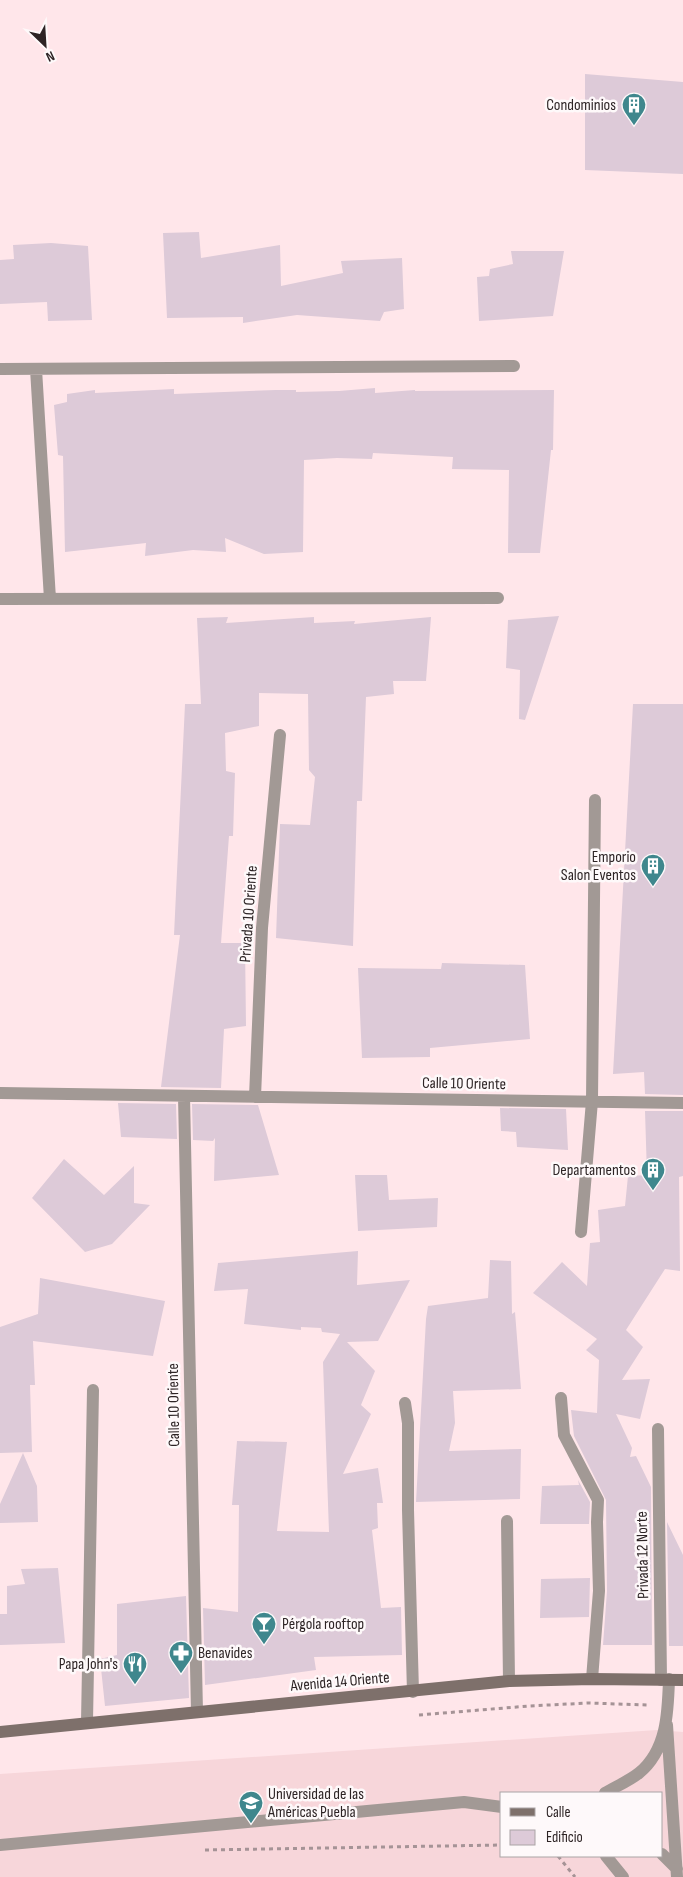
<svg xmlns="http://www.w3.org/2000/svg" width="683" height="1877" viewBox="0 0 683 1877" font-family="'Sofia Sans Condensed',sans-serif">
	<rect width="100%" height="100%" fill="#ffe6ea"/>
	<path fill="#f7d6da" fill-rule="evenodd" d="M657,1730L683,1732V1877H0V1774ZM502,1793H662V1856H502Z"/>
	<path fill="#ddcad8" d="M585,74L683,82V174L585,170Z
		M199,232L201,258L280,245L281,286L343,273L341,261L402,258L404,309L384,312L380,321L297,315L243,323V317L167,318L163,233Z
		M51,243L88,246L92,320L48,321L47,302L0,304V260L14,259L13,245Z
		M511,251H564L553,316L479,321L477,277L489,276L490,269L513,264Z
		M375,388V393L415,390V391L554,390L553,450H551L540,553H508L509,470L452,469L453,457L373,453L372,459L337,458L304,460L303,552L264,554L225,538L226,552L193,550L145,556L146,543L65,552L63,456L58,455L54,405L67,402V394L95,390V393L174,389V394L276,390H296V392L339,391Z
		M559,616L525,720L519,719L520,670L506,668L508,620Z
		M228,617L226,623L314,617V623L355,621L354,624L431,617L426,681H393L394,694L366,697L362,801H357L353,946L276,938L280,824L310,825L315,777L309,770L308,694L259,693V726L225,733L226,771L235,773L233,836H229L221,943H245L246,1026L224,1029L221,1088L161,1087L180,935H174L185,704H201L197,618Z
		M633,704H683V1095L645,1094L644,1072L613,1074Z
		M442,963L525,965L530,1039L430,1048V1057L362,1058L358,968L441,969Z
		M118,1103L176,1104L177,1139L121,1137Z
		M192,1104L258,1105L279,1175L214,1181L215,1138L213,1141L193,1140Z
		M500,1108L566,1109L568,1150L517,1147L516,1132L501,1131Z
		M645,1111H683V1176L679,1177L680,1271L665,1269L626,1330L643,1347L622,1380L650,1379L640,1419L616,1414L632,1448L630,1457L636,1456L651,1487L652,1645H603L607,1591L606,1500L574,1436L571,1410L597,1413L599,1360L586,1350L597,1339L533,1293L562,1262L587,1286L590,1243L600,1242L598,1210L625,1206L628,1176L647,1175Z
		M64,1159L104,1195L134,1166V1203L150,1205L112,1244L85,1252L32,1198Z
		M355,1175H387L389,1200L438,1198L437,1227L358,1231Z
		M358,1251L357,1285L410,1280L378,1341L347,1342L375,1371L361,1405L371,1414L343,1474L378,1468L383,1503H377L378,1528L372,1530L381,1608L401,1607L402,1655L314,1657L316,1670L205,1685L203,1608L238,1612L239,1505H232L237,1441L287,1442L277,1531L329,1532L323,1362L340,1334L322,1332L321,1328L301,1327V1330L244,1324L248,1289L214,1291L218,1263Z
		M490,1260L511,1261L512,1314L515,1312L521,1389L453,1391L455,1423L449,1451L521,1449L520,1499L416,1502L426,1319L428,1306L488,1298Z
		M40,1278L165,1301L153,1356L33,1341L35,1385H30L32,1452L0,1453V1327L38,1314Z
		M23,1453L37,1486L38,1522L0,1523V1504Z
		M578,1480L590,1502L589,1524H540L542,1486L579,1485Z
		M667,1522L683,1555V1646H669Z
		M58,1568L65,1643L0,1645V1614H7V1586L25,1584L21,1569Z
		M590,1578L589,1617L540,1618L541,1579Z
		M186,1596L189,1698L105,1706L100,1659L117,1655V1604Z"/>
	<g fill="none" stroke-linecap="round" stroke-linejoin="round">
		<path stroke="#a59396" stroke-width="3" stroke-dasharray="4 4" stroke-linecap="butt" d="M419,1715L529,1706L589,1703L647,1705
			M205,1850L502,1845
			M558,1856L575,1877"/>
		<path stroke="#a29995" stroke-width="12" d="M581,1232L592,1101
			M87,1722L93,1390
			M667,1725L677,1877
			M605,1793C615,1787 629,1781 639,1773C667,1750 668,1713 669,1679
			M0,1845L464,1802L502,1807
			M662,1854L677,1869
			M606,1856L623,1877"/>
		<path stroke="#a29995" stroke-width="12" d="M0,369L514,366
			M36,369L50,599
			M0,599L498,598
			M0,1093L683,1103
			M184,1096L197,1712
			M255,1097L262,928L280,735
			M592,1101L595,800
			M561,1398L564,1435L598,1500L597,1522L599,1591L592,1679
			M405,1403L408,1423V1510L413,1692
			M658,1429L661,1680
			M507,1521L509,1681"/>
		<path stroke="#7e706b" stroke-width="12" d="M0,1732L509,1681L592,1679L683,1680"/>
	</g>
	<defs>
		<symbol id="building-pin" viewBox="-11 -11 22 30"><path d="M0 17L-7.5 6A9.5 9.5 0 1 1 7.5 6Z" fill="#3f878d" stroke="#fef9fa"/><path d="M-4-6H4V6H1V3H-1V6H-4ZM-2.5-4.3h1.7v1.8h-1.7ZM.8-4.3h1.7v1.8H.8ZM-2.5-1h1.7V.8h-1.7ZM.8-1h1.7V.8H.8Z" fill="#fff"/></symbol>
		<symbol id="bar-pin" viewBox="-11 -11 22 30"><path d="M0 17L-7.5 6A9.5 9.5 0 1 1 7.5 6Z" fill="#3f878d" stroke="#fef9fa"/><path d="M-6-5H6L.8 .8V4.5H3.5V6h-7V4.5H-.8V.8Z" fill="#fff"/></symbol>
		<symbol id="pharmacy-pin" viewBox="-11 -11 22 30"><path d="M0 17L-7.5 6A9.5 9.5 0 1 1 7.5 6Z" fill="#3f878d" stroke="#fef9fa"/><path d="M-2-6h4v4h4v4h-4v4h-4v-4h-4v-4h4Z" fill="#fff"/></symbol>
		<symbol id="restaurant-pin" viewBox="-11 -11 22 30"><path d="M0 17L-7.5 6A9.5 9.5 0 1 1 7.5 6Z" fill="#3f878d" stroke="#fef9fa"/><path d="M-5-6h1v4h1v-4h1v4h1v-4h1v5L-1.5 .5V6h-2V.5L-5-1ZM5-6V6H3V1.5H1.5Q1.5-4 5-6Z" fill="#fff"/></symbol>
		<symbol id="university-pin" viewBox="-11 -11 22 30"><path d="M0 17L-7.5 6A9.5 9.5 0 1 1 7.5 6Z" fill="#3f878d" stroke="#fef9fa"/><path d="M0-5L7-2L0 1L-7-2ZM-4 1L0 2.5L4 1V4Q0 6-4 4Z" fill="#fff"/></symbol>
	</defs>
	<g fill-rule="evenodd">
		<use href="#building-pin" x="620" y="91" width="28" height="38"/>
		<use href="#building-pin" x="639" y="852" width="28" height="38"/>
		<use href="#building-pin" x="639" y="1156" width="28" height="38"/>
		<use href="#bar-pin" x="250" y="1610" width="28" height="38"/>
		<use href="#pharmacy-pin" x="167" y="1639" width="28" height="38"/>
		<use href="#restaurant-pin" x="121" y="1650" width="28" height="38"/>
		<use href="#university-pin" x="237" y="1789" width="28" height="38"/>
	</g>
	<g text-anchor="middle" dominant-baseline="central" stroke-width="5" stroke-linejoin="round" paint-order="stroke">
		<g font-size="16" fill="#2d2425" stroke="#fef9fa" text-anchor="end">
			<text x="616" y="105">Condominios</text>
			<text x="636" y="857">Emporio<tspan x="636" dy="18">Salon Eventos</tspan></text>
			<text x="636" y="1170">Departamentos</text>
			<text x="282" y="1624" text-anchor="start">Pérgola rooftop</text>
			<text x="198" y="1653" text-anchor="start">Benavides</text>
			<text x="118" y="1664">Papa John's</text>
			<text x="268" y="1794" text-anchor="start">Universidad de las<tspan x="268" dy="18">Américas Puebla</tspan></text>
		</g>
		<g font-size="16" fill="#2d2425" stroke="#fef9fa">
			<text transform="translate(249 914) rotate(-86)">Privada 10 Oriente</text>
			<text transform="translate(464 1084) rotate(1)">Calle 10 Oriente</text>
			<text transform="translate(174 1405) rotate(-91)">Calle 10 Oriente</text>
			<text transform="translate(643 1555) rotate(-91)">Privada 12 Norte</text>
			<text transform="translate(340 1682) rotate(-5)">Avenida 14 Oriente</text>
		</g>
	</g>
	<rect x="500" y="1792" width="162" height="65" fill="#fef9fa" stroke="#aaa4a5"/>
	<rect x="510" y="1808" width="25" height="8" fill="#7e706b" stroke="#aaa4a5"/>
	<text x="546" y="1817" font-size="15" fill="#2d2425">Calle</text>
	<rect x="510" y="1830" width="25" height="15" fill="#ddcad8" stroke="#aaa4a5"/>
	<text x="546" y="1842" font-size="15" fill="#2d2425">Edificio</text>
	<g transform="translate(45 45) rotate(155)" stroke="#fef9fa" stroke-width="4" paint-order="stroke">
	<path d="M0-4L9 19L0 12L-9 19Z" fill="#2d2425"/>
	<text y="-8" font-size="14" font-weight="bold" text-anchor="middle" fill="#2d2425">N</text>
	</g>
</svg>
